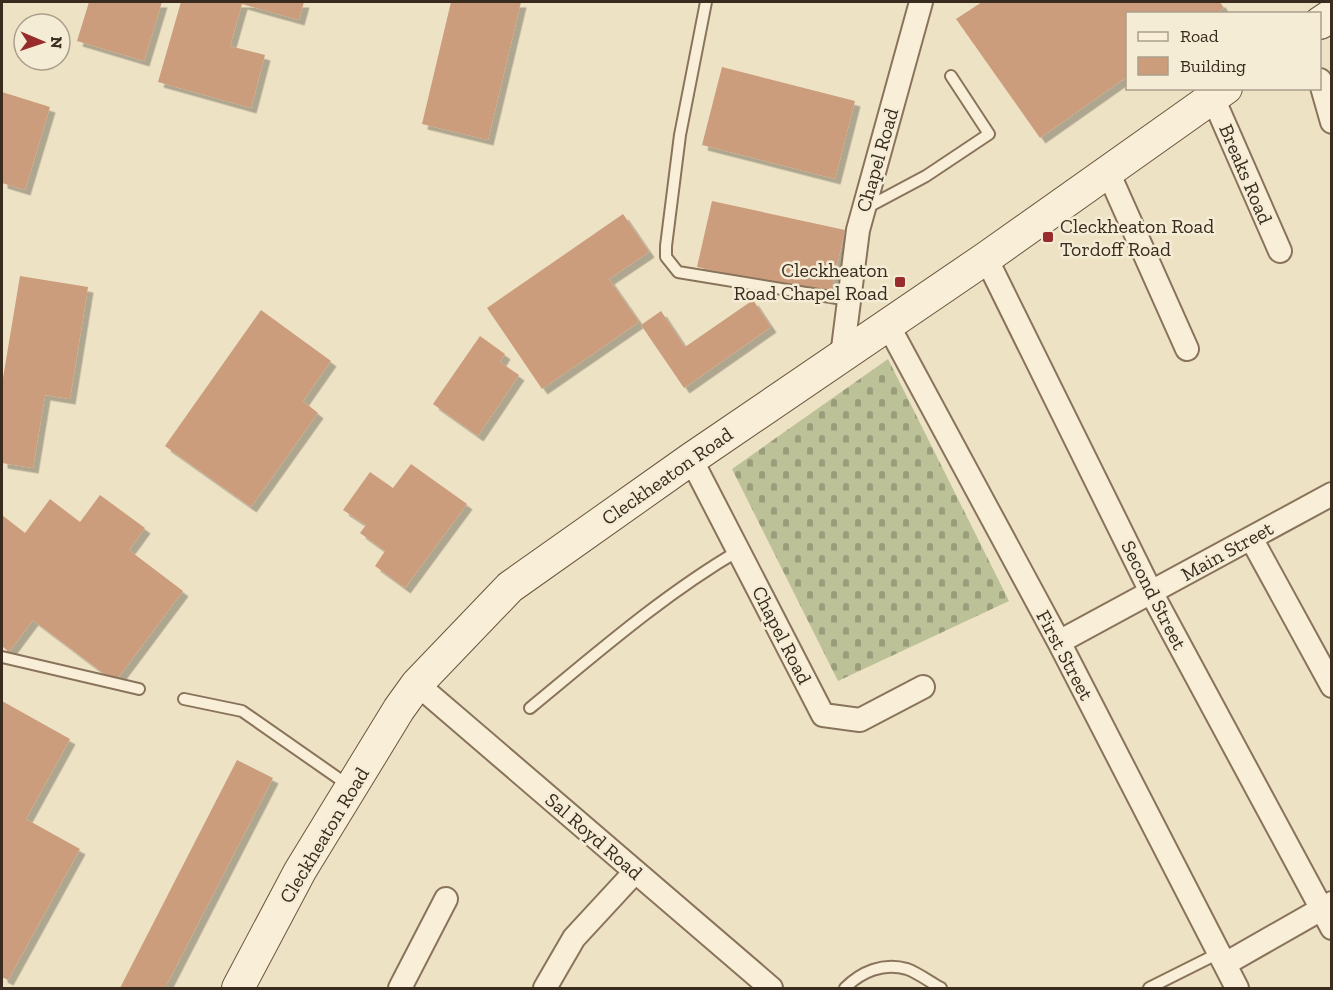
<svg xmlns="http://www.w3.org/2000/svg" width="1333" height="990" viewBox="0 0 1333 990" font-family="'Zilla Slab',serif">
	<defs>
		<pattern id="cemetery-stones" width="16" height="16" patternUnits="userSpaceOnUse" patternTransform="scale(1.5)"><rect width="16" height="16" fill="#bcc198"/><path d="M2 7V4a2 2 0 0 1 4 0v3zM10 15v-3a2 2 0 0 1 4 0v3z" fill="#9a9d7b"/></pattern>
		<filter id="shadow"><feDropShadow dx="5.5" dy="5.5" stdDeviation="0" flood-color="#0004"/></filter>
	</defs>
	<rect width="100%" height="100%" fill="#eee2c5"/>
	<path fill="url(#cemetery-stones)" d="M888,359L1009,601L838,681L732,469Z"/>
	<path fill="#cc9d7b" filter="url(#shadow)" d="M89,2H162L144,61L77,41Z
		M181,2H304L299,20L242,4L230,46L265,55L251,108L158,82Z
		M451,2H521L488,140L422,124Z
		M982,2H1220L1224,8L1216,14H1128V76L1040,138L956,19Z
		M722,67L855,101L835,179L702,145Z
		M2,92L50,107L25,190L2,183Z
		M712,201L845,230L830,296L697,267Z
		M623,214L649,252L609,279L639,322L542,389L487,308Z
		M20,276L88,287L70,399L45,395L33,468L2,463V384Z
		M753,300L771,327L684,388L641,325L661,311L685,347Z
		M261,310L331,361L303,401L318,413L251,507L165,446Z
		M480,336L505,354L500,362L519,375L478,436L433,404Z
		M411,464L467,504L405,588L375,566L385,551L360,533L366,525L343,510L370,472L393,488Z
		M100,495L145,528L129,550L183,591L115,682L33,620L9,652L2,646V515L25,533L50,499L80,522Z
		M2,701L70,739L26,819L80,849L8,980L2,977Z
		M237,760L273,778L165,988H120Z"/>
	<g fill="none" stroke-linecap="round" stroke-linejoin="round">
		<defs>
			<path id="lane" d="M706,2L680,135L666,246V257L678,272L849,300
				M866,208L926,176L989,134L951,76
				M2,657L139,689
				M184,699L242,711L348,785
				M530,708C597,653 663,595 738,551
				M845,988C861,972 883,962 907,969C918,973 930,982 941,988
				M1149,988L1219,953"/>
			<path id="street" d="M1320,80L1332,122
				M1213,98L1280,251
				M1108,172L1187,349
				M986,258L1151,592L1332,928
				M888,325L1059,642L1237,988
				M842,356L858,230L921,2
				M691,459L823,715L860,720L923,687
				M1251,538L1332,686
				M1059,642L1332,494
				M417,684L771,988
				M1225,964L1332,903
				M400,988L446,899
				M545,988L574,938L635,872"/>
			<path id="secondary" d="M1320,23L1332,15
				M238,988L300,871L399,709L417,684L510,587L691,459L986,258L1226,88"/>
		</defs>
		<use href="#lane" stroke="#89735b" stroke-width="14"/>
		<use href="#street" stroke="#89735b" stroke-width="26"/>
		<use href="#secondary" stroke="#6b553e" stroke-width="34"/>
		<use href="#lane" stroke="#f9efd9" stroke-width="10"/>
		<use href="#street" stroke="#f9efd9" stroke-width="22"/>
		<use href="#secondary" stroke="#f9efd9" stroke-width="32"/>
	</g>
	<g fill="#982b2c" stroke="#f5ecd5" stroke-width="2">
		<rect x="1042" y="231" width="12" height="12" rx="3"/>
		<rect x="894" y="276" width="12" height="12" rx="3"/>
	</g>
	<g text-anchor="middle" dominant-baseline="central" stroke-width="5" stroke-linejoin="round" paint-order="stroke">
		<g font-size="20" fill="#392c1f" stroke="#f5ecd5">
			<text transform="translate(877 160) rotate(-74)">Chapel Road</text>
			<text transform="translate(1246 174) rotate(67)">Breaks Road</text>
			<text transform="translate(667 476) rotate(-35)">Cleckheaton Road</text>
			<text transform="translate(1227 551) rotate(-29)">Main Street</text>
			<text transform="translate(1154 595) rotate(63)">Second Street</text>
			<text transform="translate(782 635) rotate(63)">Chapel Road</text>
			<text transform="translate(1065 655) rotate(62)">First Street</text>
			<text transform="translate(324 835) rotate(-59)">Cleckheaton Road</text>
			<text transform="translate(594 836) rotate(41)">Sal Royd Road</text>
		</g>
		<g font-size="20" fill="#392c1f" stroke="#f5ecd5" text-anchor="start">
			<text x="1060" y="226">Cleckheaton Road<tspan x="1060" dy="23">Tordoff Road</tspan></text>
			<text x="888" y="270" text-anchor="end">Cleckheaton<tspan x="888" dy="23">Road Chapel Road</tspan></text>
		</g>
	</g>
	<rect width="1333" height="990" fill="none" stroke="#392c1f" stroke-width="6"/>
	<rect x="1126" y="12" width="195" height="78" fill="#f5ecd5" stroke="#aa9f8c" stroke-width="1.5"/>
	<rect x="1138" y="32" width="30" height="9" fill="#f9efd9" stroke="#aa9f8c" stroke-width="1.5"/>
	<text x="1180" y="42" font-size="18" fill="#392c1f">Road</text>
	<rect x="1138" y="57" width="30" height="18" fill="#cc9d7b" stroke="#aa9f8c" stroke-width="1.5"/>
	<text x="1180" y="72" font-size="18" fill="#392c1f">Building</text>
	<g transform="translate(42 42) rotate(92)"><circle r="28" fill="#f5ecd5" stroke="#aa9f8c" stroke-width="1.5"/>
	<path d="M0-4.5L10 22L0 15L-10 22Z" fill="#982b2c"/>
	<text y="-9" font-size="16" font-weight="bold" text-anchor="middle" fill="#392c1f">N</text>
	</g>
</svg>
